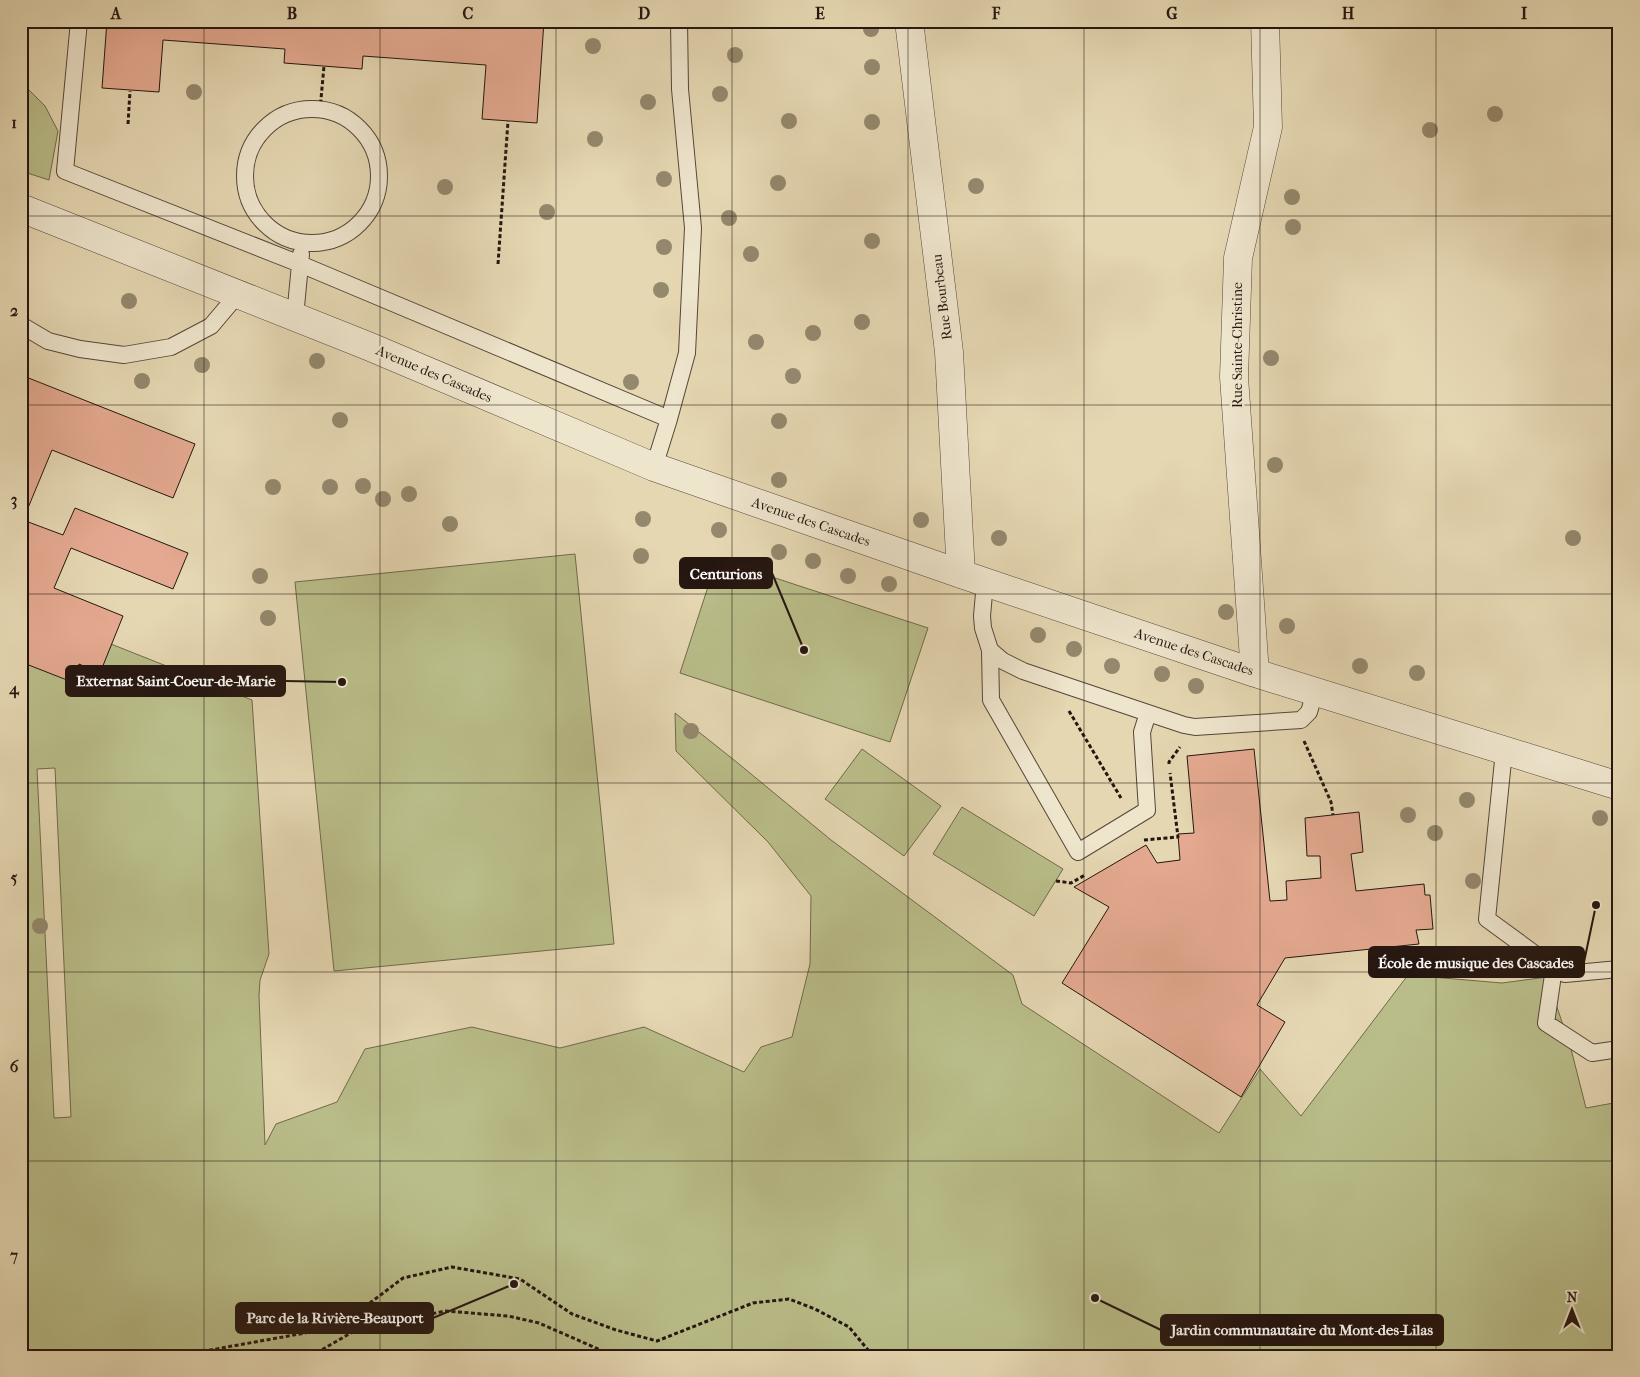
<svg xmlns="http://www.w3.org/2000/svg" width="1640" height="1377" viewBox="0 0 1640 1377" font-family="'IM FELL French Canon',serif">
	<rect width="100%" height="100%" fill="#e5d7b2"/>
	<filter id="stains"><feTurbulence type="fractalNoise" baseFrequency=".004" numOctaves="4"/><feColorMatrix values="0 0 0 0 .2 0 0 0 0 .09 0 0 0 0 .02 0 0 0 .5 -.17"/></filter>
	<radialGradient id="worn" r=".72"><stop offset=".6" stop-color="#630" stop-opacity="0"/><stop offset="1" stop-color="#630" stop-opacity=".3"/></radialGradient>
	<path fill="#b9bd89" stroke="#6f6a4c" fill-rule="evenodd" d="M21,82L45,106L58,131L49,180L21,171Z
		M575,554L614,944L334,971L295,582Z
		M717,559L928,628L890,742L680,673Z
		M111,644L252,700L269,954L260,980L259,996L265,1145L276,1124L337,1102L365,1049L472,1027L560,1048L644,1027L744,1072L761,1047L792,1037L810,964L811,896L768,842L676,751L675,713L739,764L831,840L1013,975L1022,1004L1219,1133L1260,1069L1301,1116L1408,975L1502,983L1547,977L1571,1049L1586,1108L1619,1102V1356H21V662L79,664L100,673ZM55,768L71,1117L54,1118L37,769Z
		M862,749L941,806L904,856L825,799Z
		M962,807L1063,869L1034,916L933,854Z"/>
	<path fill="#e4a990" stroke="#251610" d="M107,21H544L537,123L482,119L486,65L363,56L362,69L284,63L285,49L163,40L159,92L102,88Z
		M21,375L195,444L173,498L52,450L23,520L63,535L75,508L188,553L173,589L71,548L54,588L123,616L100,673L79,664L72,682L21,662Z
		M1254,749L1270,901L1287,900L1286,881L1321,878L1320,856H1307L1305,818L1359,812L1363,852L1351,854L1356,891L1424,884L1425,895H1430L1433,929L1416,930L1419,944L1285,958L1257,1005L1285,1022L1241,1097L1062,983L1109,907L1074,887L1146,845L1157,863L1180,860L1178,834L1194,833L1187,756Z"/>
	<g fill="none" stroke-linecap="round" stroke-linejoin="round">
		<defs>
			<path id="service" d="M79,21L65,171L300,264L669,419L654,467
				M245 176a67 67 0 1 1 134 0a67 67 0 1 1-134 0Z
				M295,317L301,254
				M21,325L48,341L80,349L124,355L171,347L211,326L238,294
				M669,419L687,353L693,228L680,89L679,21
				M985,582L982,616L983,628L990,650L991,700L1078,852L1147,810L1142,732L1148,713
				M990,650L1003,661L1023,671L1148,713L1184,725L1195,727L1301,720L1309,712L1315,692
				M1504,751L1487,919L1554,968L1565,974L1619,969
				M1554,968L1546,1023L1592,1053L1619,1049"/>
			<path id="minor" d="M909,21L949,352L961,574
				M21,208L368,346L654,467L961,574L1255,673L1619,786
				M1255,673L1234,377L1238,258L1268,127L1265,21"/>
		</defs>
		<use href="#service" stroke="#554638" stroke-width="18"/>
		<use href="#minor" stroke="#554638" stroke-width="29"/>
		<path stroke="#251610" stroke-width="3" stroke-dasharray="4 2.5" stroke-linecap="butt" d="M320,110L324,66
			M128,124L130,91
			M498,264L508,121
			M1069,711L1121,798
			M1304,741L1331,802L1333,815
			M1169,764V762L1180,747
			M1144,840L1178,837L1170,773
			M1056,881L1071,883L1085,875
			M177,1356L305,1333L362,1309L403,1278L452,1267L520,1279L572,1314L616,1330L657,1341L753,1303L789,1299L815,1309L849,1327L873,1356
			M311,1356L356,1330L445,1311L508,1316L539,1323L614,1356
			M730,1356L755,1354L791,1356"/>
		<use href="#service" stroke="#eee5cd" stroke-width="16"/>
		<use href="#minor" stroke="#eee5cd" stroke-width="28"/>
	</g>
	<g fill="#94886d">
		<circle cx="871" cy="29" r="8"/>
		<circle cx="593" cy="46" r="8"/>
		<circle cx="735" cy="55" r="8"/>
		<circle cx="872" cy="67" r="8"/>
		<circle cx="194" cy="92" r="8"/>
		<circle cx="720" cy="94" r="8"/>
		<circle cx="648" cy="102" r="8"/>
		<circle cx="1495" cy="114" r="8"/>
		<circle cx="789" cy="121" r="8"/>
		<circle cx="872" cy="122" r="8"/>
		<circle cx="1430" cy="130" r="8"/>
		<circle cx="595" cy="139" r="8"/>
		<circle cx="664" cy="179" r="8"/>
		<circle cx="778" cy="183" r="8"/>
		<circle cx="976" cy="186" r="8"/>
		<circle cx="445" cy="187" r="8"/>
		<circle cx="1292" cy="197" r="8"/>
		<circle cx="547" cy="212" r="8"/>
		<circle cx="729" cy="218" r="8"/>
		<circle cx="1293" cy="227" r="8"/>
		<circle cx="872" cy="241" r="8"/>
		<circle cx="664" cy="247" r="8"/>
		<circle cx="751" cy="254" r="8"/>
		<circle cx="661" cy="290" r="8"/>
		<circle cx="129" cy="301" r="8"/>
		<circle cx="862" cy="322" r="8"/>
		<circle cx="813" cy="333" r="8"/>
		<circle cx="756" cy="342" r="8"/>
		<circle cx="1271" cy="358" r="8"/>
		<circle cx="317" cy="361" r="8"/>
		<circle cx="202" cy="365" r="8"/>
		<circle cx="793" cy="376" r="8"/>
		<circle cx="142" cy="381" r="8"/>
		<circle cx="631" cy="382" r="8"/>
		<circle cx="340" cy="420" r="8"/>
		<circle cx="779" cy="421" r="8"/>
		<circle cx="1275" cy="465" r="8"/>
		<circle cx="779" cy="480" r="8"/>
		<circle cx="363" cy="486" r="8"/>
		<circle cx="273" cy="487" r="8"/>
		<circle cx="330" cy="487" r="8"/>
		<circle cx="409" cy="494" r="8"/>
		<circle cx="383" cy="499" r="8"/>
		<circle cx="643" cy="519" r="8"/>
		<circle cx="921" cy="520" r="8"/>
		<circle cx="450" cy="524" r="8"/>
		<circle cx="719" cy="530" r="8"/>
		<circle cx="999" cy="538" r="8"/>
		<circle cx="1573" cy="538" r="8"/>
		<circle cx="779" cy="552" r="8"/>
		<circle cx="641" cy="556" r="8"/>
		<circle cx="813" cy="561" r="8"/>
		<circle cx="260" cy="576" r="8"/>
		<circle cx="848" cy="576" r="8"/>
		<circle cx="889" cy="584" r="8"/>
		<circle cx="1226" cy="612" r="8"/>
		<circle cx="268" cy="618" r="8"/>
		<circle cx="1287" cy="626" r="8"/>
		<circle cx="1038" cy="635" r="8"/>
		<circle cx="1074" cy="649" r="8"/>
		<circle cx="1112" cy="666" r="8"/>
		<circle cx="1360" cy="666" r="8"/>
		<circle cx="1417" cy="673" r="8"/>
		<circle cx="1162" cy="674" r="8"/>
		<circle cx="1196" cy="686" r="8"/>
		<circle cx="691" cy="731" r="8"/>
		<circle cx="1467" cy="800" r="8"/>
		<circle cx="1408" cy="815" r="8"/>
		<circle cx="1600" cy="818" r="8"/>
		<circle cx="1435" cy="833" r="8"/>
		<circle cx="1473" cy="881" r="8"/>
		<circle cx="40" cy="926" r="8"/>
	</g>
	<path fill="none" stroke="#251610" stroke-width="1" stroke-opacity="0.55" d="M204,21V1356M380,21V1356M556,21V1356M732,21V1356M908,21V1356M1084,21V1356M1260,21V1356M1436,21V1356M21,216H1619M21,405H1619M21,594H1619M21,783H1619M21,972H1619M21,1161H1619"/>
	<g text-anchor="middle" dominant-baseline="central" stroke-width="4.5" stroke-linejoin="round" paint-order="stroke">
		<g font-size="14" fill="#251610" stroke="#eee5cd">
			<text transform="translate(942 297) rotate(-97)">Rue Bourbeau</text>
			<text transform="translate(1237 345) rotate(-90)">Rue Sainte-Christine</text>
			<text transform="translate(434 374) rotate(23)">Avenue des Cascades</text>
			<text transform="translate(811 522) rotate(19)">Avenue des Cascades</text>
			<text transform="translate(1194 652) rotate(18)">Avenue des Cascades</text>
		</g>
	</g>
	<path fill="none" stroke="#251610" stroke-width="2" d="M804 650L772 573M342 682L285 681M1596 905L1584 962M514 1284L433 1318M1095 1298L1161 1330"/>
	<g fill="#251610" stroke="#eee5cd" stroke-width="2">
		<circle cx="804" cy="650" r="5"/>
		<circle cx="342" cy="682" r="5"/>
		<circle cx="1596" cy="905" r="5"/>
		<circle cx="514" cy="1284" r="5"/>
		<circle cx="1095" cy="1298" r="5"/>
	</g>
	<g fill="#251610" stroke="#251610" stroke-width="2">
		<rect x="680" y="558" width="92" height="30" rx="5"/>
		<rect x="66" y="666" width="219" height="30" rx="5"/>
		<rect x="1369" y="947" width="215" height="30" rx="5"/>
		<rect x="236" y="1303" width="197" height="30" rx="5"/>
		<rect x="1161" y="1315" width="282" height="30" rx="5"/>
	</g>
	<g font-size="15" text-anchor="middle" font-weight="bold" fill="#fff">
		<text x="726" y="579">Centurions</text>
		<text x="176" y="686">Externat Saint-Coeur-de-Marie</text>
		<text x="1476" y="968">École de musique des Cascades</text>
		<text x="335" y="1323">Parc de la Rivière-Beauport</text>
		<text x="1302" y="1335">Jardin communautaire du Mont-des-Lilas</text>
	</g>
	<rect width="1640" height="1377" fill="none" stroke="#e5d7b2" stroke-width="55"/>
	<g transform="translate(1572 1310)" stroke="#eee5cd" stroke-width="4" paint-order="stroke">
	<path d="M0-4L9 19L0 12L-9 19Z" fill="#251610"/>
	<text y="-8" font-size="14" font-weight="bold" text-anchor="middle" fill="#251610">N</text>
	</g>
	<rect x="28" y="28" width="1584" height="1322" fill="none" stroke="#251610" stroke-width="2"/>
	<g font-size="16" text-anchor="middle" font-weight="bold" fill="#251610">
		<text x="116" y="19">A</text>
		<text x="292" y="19">B</text>
		<text x="468" y="19">C</text>
		<text x="644" y="19">D</text>
		<text x="820" y="19">E</text>
		<text x="996" y="19">F</text>
		<text x="1172" y="19">G</text>
		<text x="1348" y="19">H</text>
		<text x="1524" y="19">I</text>
		<text x="14" y="128">1</text>
		<text x="14" y="316">2</text>
		<text x="14" y="505">3</text>
		<text x="14" y="694">4</text>
		<text x="14" y="883">5</text>
		<text x="14" y="1072">6</text>
		<text x="14" y="1261">7</text>
	</g>
	<rect width="100%" height="100%" filter="url(#stains)"/>
	<rect width="100%" height="100%" fill="url(#worn)"/>
</svg>
